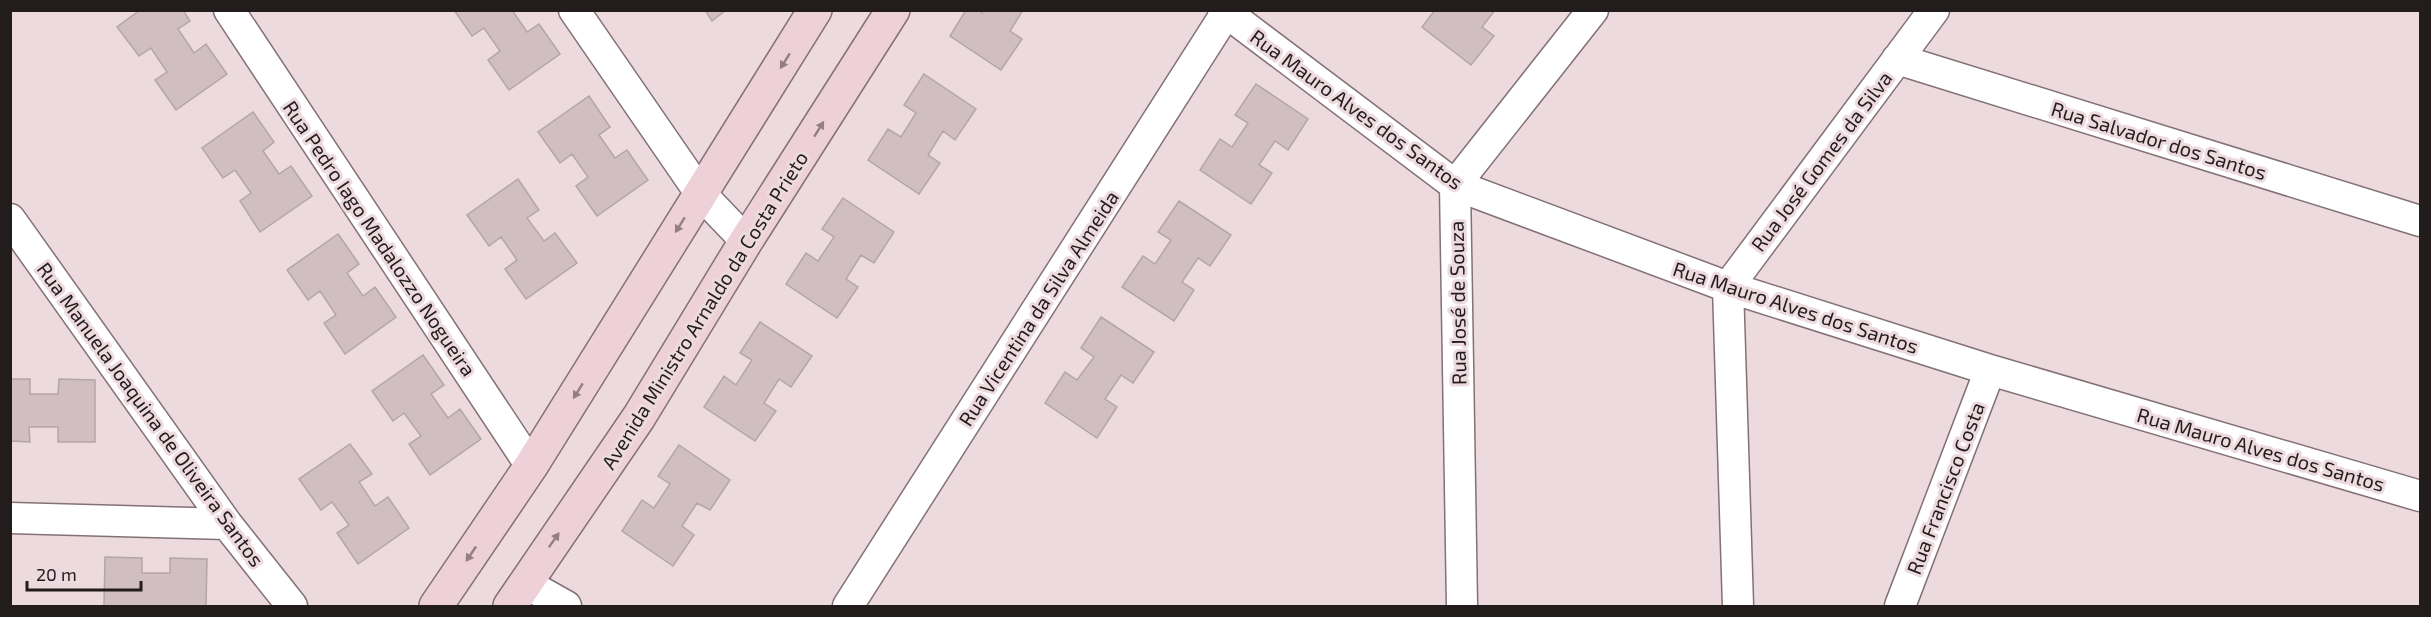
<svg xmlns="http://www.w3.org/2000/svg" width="2431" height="617" viewBox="0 0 2431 617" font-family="'Exo 2',sans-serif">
	<rect width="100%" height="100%" fill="#eddadf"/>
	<path fill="#d0bec2" stroke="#b5a4a8" stroke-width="1.5" d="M140,10H183L190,21L178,29L194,53L206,44L227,74L176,110L155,80L167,72L151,48L139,56L117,27Z
		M454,10H512L527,32L539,24L560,54L509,90L488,60L500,51L484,28L472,36Z
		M705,10H726L712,21Z
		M966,10H978L982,13L984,10H1023L1010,31L1022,39L1001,70L950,36Z
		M1435,10H1495L1482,27L1494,36L1471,65L1422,27Z
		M924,74L976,109L955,140L943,131L928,155L940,163L919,194L868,160L888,129L901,137L916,113L904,105Z
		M1256,84L1308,119L1288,150L1275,141L1259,165L1272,173L1251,204L1200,170L1220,139L1232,147L1248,123L1235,115Z
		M589,96L610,127L599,135L615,158L627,150L648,180L597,216L576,186L588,177L572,154L560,163L538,132Z
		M253,112L274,142L263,151L279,174L291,166L312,196L260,232L240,201L251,193L235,170L223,178L202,148Z
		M518,179L539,210L527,218L544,241L555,233L577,263L526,299L505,269L517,260L501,237L489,246L467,215Z
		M843,198L894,232L874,263L861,255L846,279L858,287L837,318L786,284L806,253L818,261L834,237L822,229Z
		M1179,201L1231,235L1210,266L1198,258L1182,282L1194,290L1174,321L1122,287L1143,256L1155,264L1171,240L1158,232Z
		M338,234L359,264L347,273L363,296L375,287L396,317L345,354L324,323L336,315L320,291L308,300L287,270Z
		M1101,317L1154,352L1133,383L1121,375L1105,399L1117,407L1097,438L1045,403L1065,372L1077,380L1094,357L1081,348Z
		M760,322L812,356L791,387L779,379L764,403L776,411L755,441L704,407L724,376L736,385L752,360L740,353Z
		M423,355L444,385L431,394L448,418L460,409L481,439L430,475L409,444L421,436L404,413L393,421L372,391Z
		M10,379H30V394H58L59,379L95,380V442H58V427H29L30,442L10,441Z
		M350,444L372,474L359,482L375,506L388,497L409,528L358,564L337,533L349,525L332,502L321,510L299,479Z
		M679,445L730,480L710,510L697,503L682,526L694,535L673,566L622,531L642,500L654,508L670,484L658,476Z
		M105,557L142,558V573H170V558L207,559L206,606H104Z"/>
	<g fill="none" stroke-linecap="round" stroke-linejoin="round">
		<defs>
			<path id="street" d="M229,10L531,466
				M574,10L700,193L746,241
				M1223,10L1455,185L1728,287L1990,370L2420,496
				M1897,59L2420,221
				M10,219L227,524L292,606
				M10,518L227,524
				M525,583L566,606
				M848,606L1228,10
				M1462,606L1455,185L1593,10
				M1738,606L1728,287L1934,10
				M1900,606L1990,370"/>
			<path id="secondary" d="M436,606L531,466L815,10
				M510,606L639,417L746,241L893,10"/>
		</defs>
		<use href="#street" stroke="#827175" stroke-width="33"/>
		<use href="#secondary" stroke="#827175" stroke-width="36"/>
		<use href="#street" stroke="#fff" stroke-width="30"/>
		<use href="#secondary" stroke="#eed0d9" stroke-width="33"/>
	</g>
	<defs><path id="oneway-solid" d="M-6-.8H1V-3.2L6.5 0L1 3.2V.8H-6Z" transform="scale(1.5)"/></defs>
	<g fill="#927f84">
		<use href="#oneway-solid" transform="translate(785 61) rotate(122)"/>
		<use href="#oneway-solid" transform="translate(819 129) rotate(-58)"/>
		<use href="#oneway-solid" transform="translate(680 225) rotate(122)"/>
		<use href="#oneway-solid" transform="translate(578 391) rotate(122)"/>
		<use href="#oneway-solid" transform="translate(554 540) rotate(-55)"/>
		<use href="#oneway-solid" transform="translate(471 554) rotate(124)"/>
	</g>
	<g text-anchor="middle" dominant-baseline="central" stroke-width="6" stroke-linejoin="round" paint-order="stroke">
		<g font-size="20" fill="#221c1d" stroke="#eddadf">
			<text transform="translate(1357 109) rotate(36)">Rua Mauro Alves dos Santos</text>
			<text transform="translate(2159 140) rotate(17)">Rua Salvador dos Santos</text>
			<text transform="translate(1821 161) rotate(-53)">Rua José Gomes da Silva</text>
			<text transform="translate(380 238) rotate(56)">Rua Pedro Iago Madalozzo Nogueira</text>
			<text transform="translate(1457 303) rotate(-91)">Rua José de Souza</text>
			<text transform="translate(1796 307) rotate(18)">Rua Mauro Alves dos Santos</text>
			<text transform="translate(1038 308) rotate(-57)">Rua Vicentina da Silva Almeida</text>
			<text transform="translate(704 310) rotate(-58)">Avenida Ministro Arnaldo da Costa Prieto</text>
			<text transform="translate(151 414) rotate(54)">Rua Manuela Joaquina de Oliveira Santos</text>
			<text transform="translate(2261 449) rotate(16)">Rua Mauro Alves dos Santos</text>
			<text transform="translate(1945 488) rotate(-69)">Rua Francisco Costa</text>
		</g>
	</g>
	<rect width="2431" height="617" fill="none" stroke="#221c1d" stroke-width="24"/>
	<path d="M27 581v9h114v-9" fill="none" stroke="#221c1d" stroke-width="3"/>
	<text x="36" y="581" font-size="18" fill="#221c1d" stroke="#eddadf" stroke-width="4.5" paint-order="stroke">20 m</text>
</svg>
